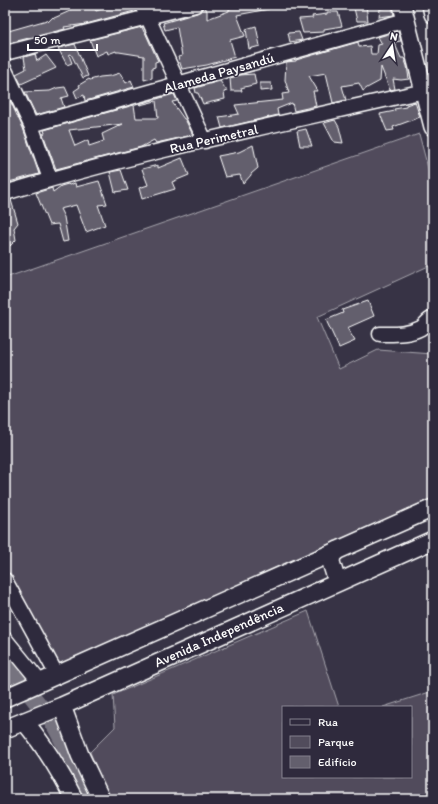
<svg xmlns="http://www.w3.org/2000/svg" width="438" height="804" viewBox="0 0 438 804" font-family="Itim,sans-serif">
	<rect width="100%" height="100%" fill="#373345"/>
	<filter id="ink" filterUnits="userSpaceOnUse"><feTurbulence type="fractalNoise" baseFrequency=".025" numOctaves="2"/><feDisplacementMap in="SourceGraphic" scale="8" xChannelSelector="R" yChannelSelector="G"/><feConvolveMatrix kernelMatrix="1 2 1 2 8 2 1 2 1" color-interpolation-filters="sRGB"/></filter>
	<g filter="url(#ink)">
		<path fill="#514c5c" stroke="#a8a6ae" d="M419,134L433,187V264L317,317L339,369L378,350L433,354V498L57,665L5,575V278Z
			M308,611L339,707H283V777H411V707H383L433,691V799H79L99,774L90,752L115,727L113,695Z"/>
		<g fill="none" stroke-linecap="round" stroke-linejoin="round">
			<path stroke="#76737f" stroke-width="17" d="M5,662L54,724L64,743L72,765L91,799"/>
		</g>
		<path fill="#635f6d" stroke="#fff" fill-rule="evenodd" d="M67,5H94L96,11L113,5H130L134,11L86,24L64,27L65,29L5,44V32L47,20L48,22L53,17L54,18L70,11Z
			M204,5L207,11V19L229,11V9L237,5H269V9L237,15L245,36L230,40L235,57L207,65L182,69L178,57L182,56L177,27L165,30L163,23L197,13L201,11Z
			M366,5L368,21H357L354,8Z
			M392,6L394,15L379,17L380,9Z
			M327,12H338L342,26L324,29V32L303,33L299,19L313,18L312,16L327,14Z
			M256,26L260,46L249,49L246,29Z
			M142,27L144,32H145L158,61L155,62V67L152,68V78L144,80V56L119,52H116V51L108,54L107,51L96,56L90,40Z
			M398,31L401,41L394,42L401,58H404L407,66L409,79L401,80L393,79L395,89L390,90L381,67L380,81L367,88L363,91L359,83L342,86L346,100L333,103L326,73L309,76L318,91H313L316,106L294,111L292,103L277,109L278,115L222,128L219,117L239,114L235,105L283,100L282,94L289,93L285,80L286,62L296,61V60L358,42L359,47L370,46L371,54H377L378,45L382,44L378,37Z
			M299,32L302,40L290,42L288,33Z
			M75,44L88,76L83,78L71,54L69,55L72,63L67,65L58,48Z
			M35,54L37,61L46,55L56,68L21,84L16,74L26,69L24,57Z
			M120,73L126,83L131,80L134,87L85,101L84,95L77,98L74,91L80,87L79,85L89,79L90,80L100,77L110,76Z
			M254,74L256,84L241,88L242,91H231L230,78L240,75Z
			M220,81L227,91L224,92L225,99L203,104L198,93H196L195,88Z
			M260,83H271L272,90L260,91Z
			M65,87L69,96L61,98L64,107L36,115L25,92L50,91L57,88Z
			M5,94H7L23,128L39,174L5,183Z
			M174,94L177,101L172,102L184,119H185L193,135L156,143L154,140L141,147L56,169L43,134L45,133L44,130L134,105L136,118H158L156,101L140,105L139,104ZM123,124L102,134L104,141L89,146L88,140L75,146L69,130Z
			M415,102L420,117L393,127L394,130L387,131L380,114L395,111L394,109L406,107V105Z
			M335,120L339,127L343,143L334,142L324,123Z
			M306,129L312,146H300L297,131Z
			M253,145L258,168L251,174V175L243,184L240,175L225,177L218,156L239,152Z
			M182,158L189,175L172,182L175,189L142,199L139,188L148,185L142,169L158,165V168Z
			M121,170L128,190L115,192L110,172Z
			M99,181L107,204L98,205L105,225L86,232L76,205L60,209L64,217L68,241L63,242L58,224L49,225L36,193L52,188L53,192L61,186L68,184L69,185L75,183L76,187Z
			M11,200L18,223L14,228L16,240L10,246L5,229V201Z
			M368,301L374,316L347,328L355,341L339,348L326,320L343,313L342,310Z"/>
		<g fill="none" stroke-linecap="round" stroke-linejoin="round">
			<defs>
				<path id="minor" d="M142,5L205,141
					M5,53L195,5
					M5,70L31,125L50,179
					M31,125L406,20
					M5,193C143,151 284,123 424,91
					M380,334C394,334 408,335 421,328C425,325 428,320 433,318
					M5,580L57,675
					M5,639L40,682"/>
				<path id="major" d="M402,5L433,127
					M431,5L433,14
					M337,582L331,562L332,555L338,550
					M5,698L433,508
					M62,706L80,755L101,799
					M24,721C44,745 60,771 74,799
					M5,729L62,706L433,540"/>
			</defs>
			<use href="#minor" stroke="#fff" stroke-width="17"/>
			<use href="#major" stroke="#fff" stroke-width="20"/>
			<use href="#minor" stroke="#2f2a3d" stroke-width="14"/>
			<use href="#major" stroke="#2f2a3d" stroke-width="17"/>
		</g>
	</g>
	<g text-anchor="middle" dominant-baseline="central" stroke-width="3" stroke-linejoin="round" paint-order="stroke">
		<g font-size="14" fill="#fff" stroke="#2f2a3d">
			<text transform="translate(219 73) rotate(-16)">Alameda Paysandú</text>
			<text transform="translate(214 139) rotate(-13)">Rua Perimetral</text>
			<text transform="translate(219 635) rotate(-24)">Avenida Independência</text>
		</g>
	</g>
	<rect width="438" height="804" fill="none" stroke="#2f2a3d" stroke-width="20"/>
	<rect x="10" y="10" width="418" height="784" fill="none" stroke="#fff" stroke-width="1.5" filter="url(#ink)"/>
	<rect x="282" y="706" width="130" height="72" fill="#2f2a3d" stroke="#827f8b"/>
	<rect x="290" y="719" width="20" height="6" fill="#2f2a3d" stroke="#827f8b"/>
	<text x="318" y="726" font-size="12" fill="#ffffff">Rua</text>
	<rect x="290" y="736" width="20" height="12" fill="#514c5c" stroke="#827f8b"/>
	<text x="318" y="746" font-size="12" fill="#ffffff">Parque</text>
	<rect x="290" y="756" width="20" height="12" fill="#635f6d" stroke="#827f8b"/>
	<text x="318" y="766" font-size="12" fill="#ffffff">Edifício</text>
	<g transform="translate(392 46) rotate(12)" stroke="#2f2a3d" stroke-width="3" paint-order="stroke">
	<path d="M0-3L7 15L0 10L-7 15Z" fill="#ffffff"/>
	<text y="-6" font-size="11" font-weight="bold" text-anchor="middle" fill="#ffffff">N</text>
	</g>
	<path d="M28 44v6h69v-6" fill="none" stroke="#ffffff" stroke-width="2"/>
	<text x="34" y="44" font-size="12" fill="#ffffff" stroke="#2f2a3d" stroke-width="3" paint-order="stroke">50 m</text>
</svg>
